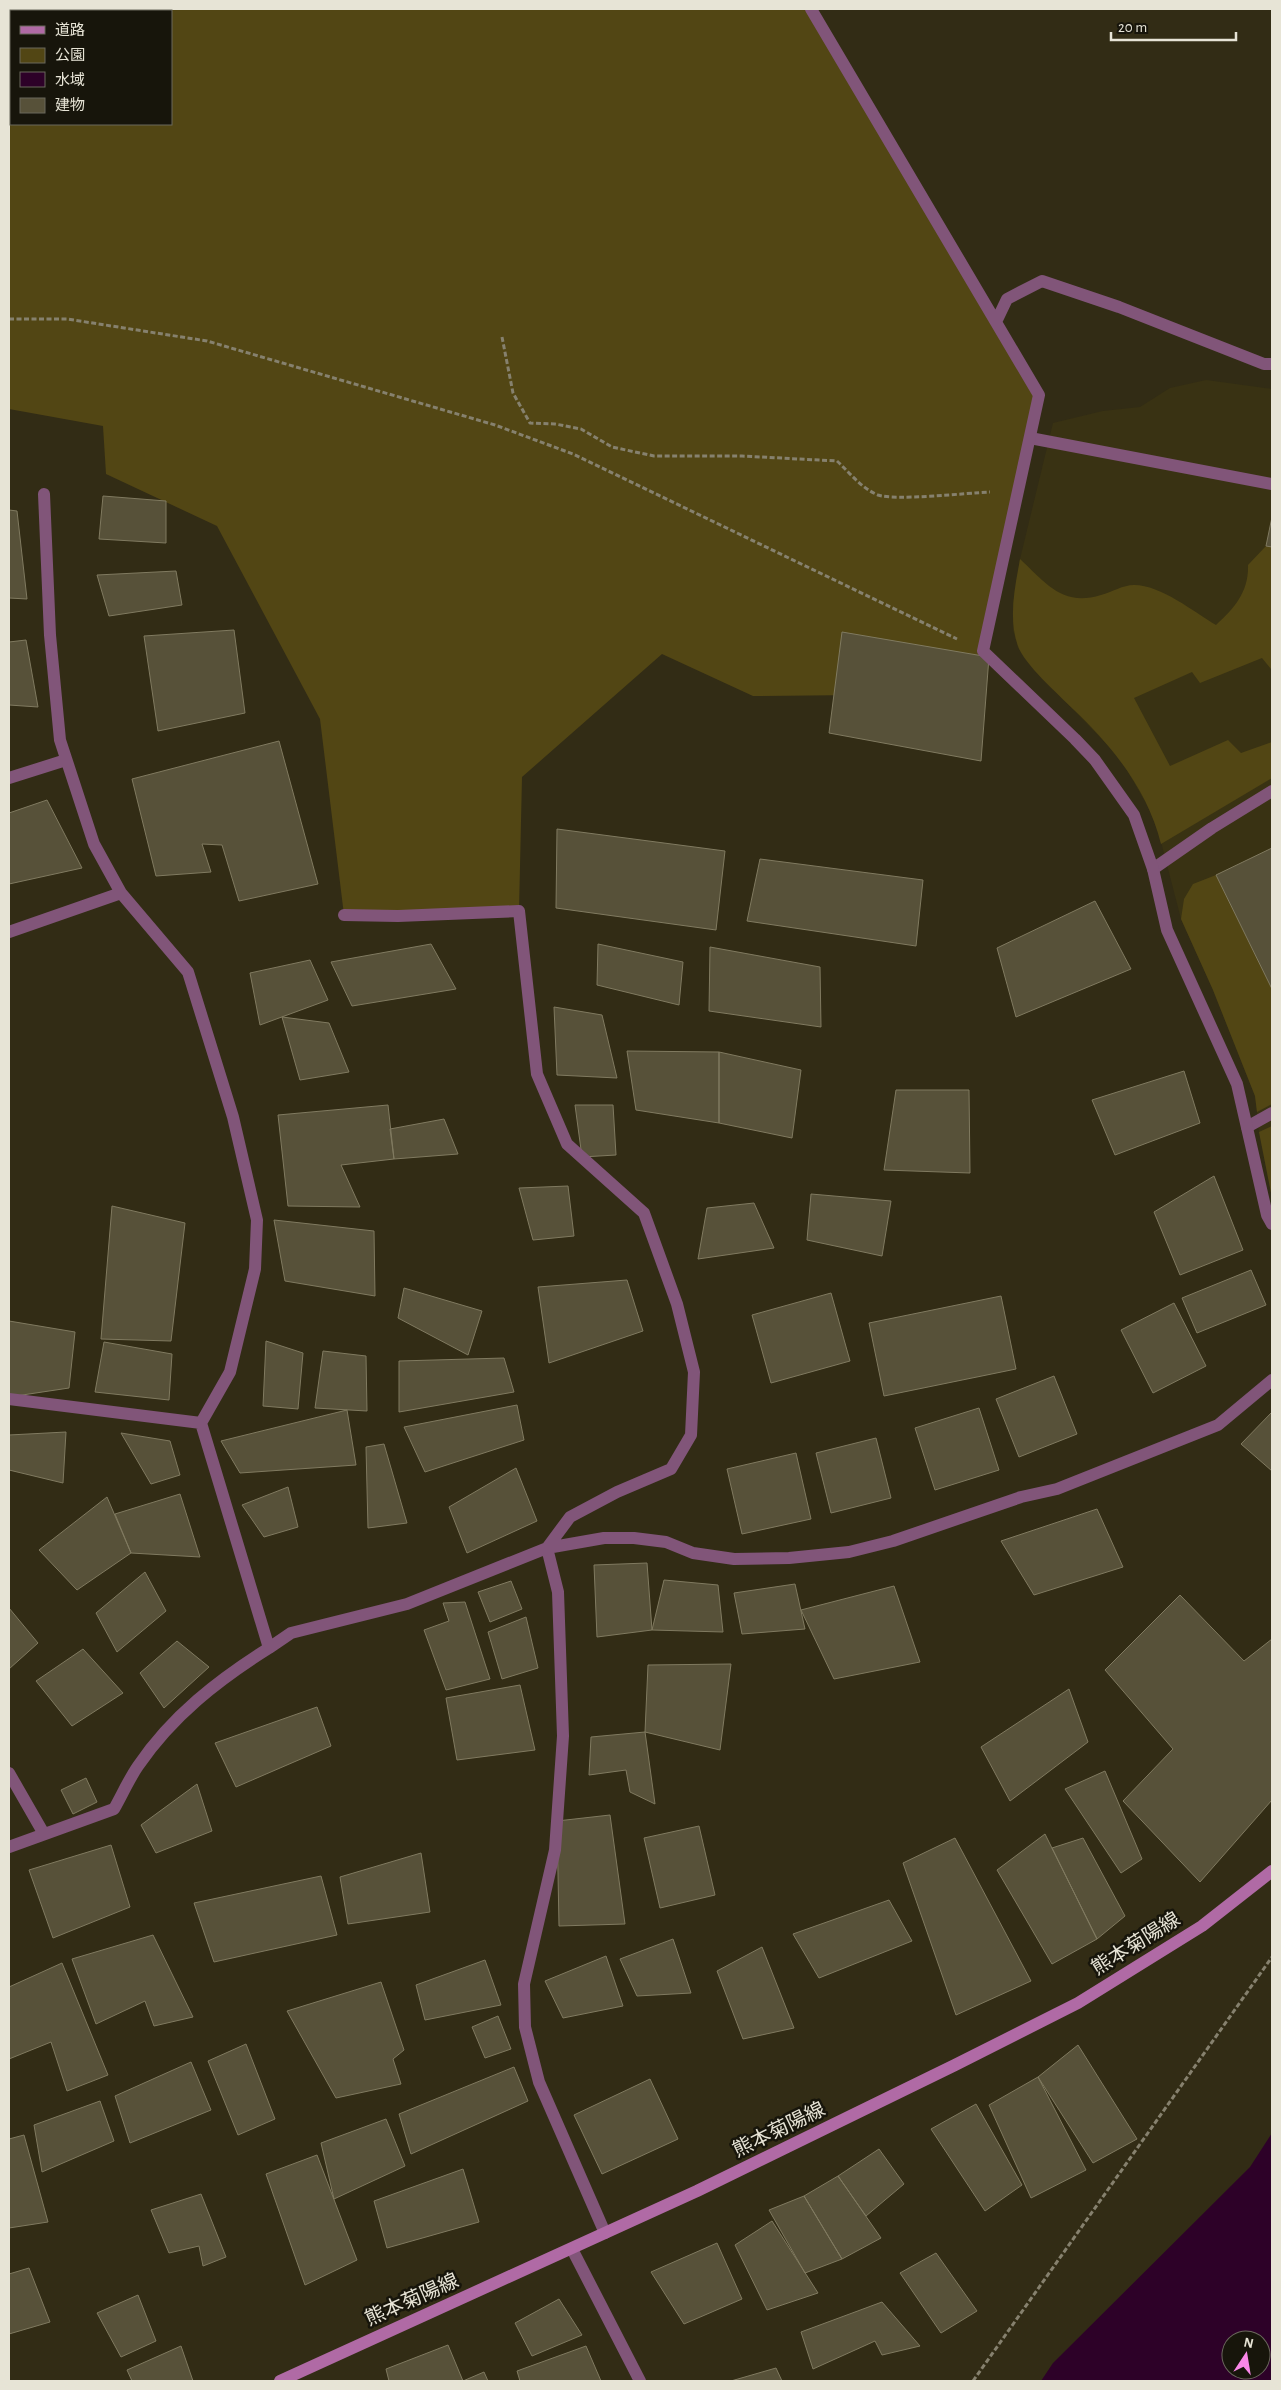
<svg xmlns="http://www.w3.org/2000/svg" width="1281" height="2390" viewBox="0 0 1281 2390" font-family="'Alegreya Sans','Noto Sans JP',sans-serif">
	<rect width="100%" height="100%" fill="#322c15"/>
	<path fill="#393213" d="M1206,380L1272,389V1198L1259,1132L1255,1096L1213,990L1181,919L1159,834L1148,807L1120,758L1035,670L1018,648L1013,630V605L1020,559L1053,423L1103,411L1140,407L1170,388Z"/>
	<path fill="#524614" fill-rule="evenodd" d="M9,9H811L1039,395L983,651L943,742L857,695L753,696L662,654L522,777L519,911L344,915L320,719L217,526L106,474L103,426L9,409ZM11,11H171V124H11Z
		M1266,546L1272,547L1271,669L1262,658L1200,683L1192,672L1134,698L1170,766L1228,740L1241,753L1272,742V778L1161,844C1148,790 1112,746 1073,709C1058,694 1024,664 1018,646C1008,618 1015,587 1020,559C1046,583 1062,607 1101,595C1112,592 1123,585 1134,585C1161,585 1194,612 1216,625C1235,608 1249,591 1248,565Z
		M1216,875L1272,989V1104L1257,1112L1255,1096L1213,990L1181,919L1184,899L1193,884Z
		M1272,1126V1198L1259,1132Z"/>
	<path fill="#2d0128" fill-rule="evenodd" d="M1272,2133V2381H1041L1053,2363L1250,2167ZM1231,2340H1261V2370H1231Z"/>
	<path fill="#575139" stroke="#807a60" d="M103,496L166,501V543L99,539Z
		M9,510L17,511L27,599L9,598Z
		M1272,517V547L1266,546Z
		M176,571L182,605L109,616L97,575Z
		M234,630L245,713L158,731L144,636Z
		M842,632L989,657L981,761L829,733Z
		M26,640L38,707L9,705V642Z
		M279,741L318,884L239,901L222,845L202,844L211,872L156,876L132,779Z
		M47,800L82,868L9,884V813Z
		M557,829L725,851L716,930L556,908Z
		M1272,848V989L1216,875Z
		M760,859L923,880L916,946L747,921Z
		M1095,901L1131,969L1016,1017L997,948Z
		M431,944L456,989L352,1006L331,962Z
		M598,944L683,962L679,1005L597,985Z
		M710,947L820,967L821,1027L709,1011Z
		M310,960L328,1000L260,1025L250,973Z
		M554,1007L602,1015L617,1078L557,1075Z
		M282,1017L329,1023L349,1072L300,1080Z
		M627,1051L719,1052V1123L636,1110Z
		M719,1052L801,1070L792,1138L719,1123Z
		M1184,1071L1200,1123L1115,1155L1092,1100Z
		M896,1090H969L970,1173L884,1170Z
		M388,1105L394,1159L341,1165L360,1207L288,1206L278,1115Z
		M575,1105H613L616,1155L582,1157Z
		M444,1119L458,1154L394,1159L390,1129Z
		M1214,1176L1243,1250L1180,1275L1154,1212Z
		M568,1186L574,1236L533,1240L519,1188Z
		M811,1194L891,1201L882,1256L807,1240Z
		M754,1203L774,1248L698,1259L707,1208Z
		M112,1206L185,1223L171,1341L101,1339Z
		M274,1220L374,1231L375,1296L285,1281Z
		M1251,1270L1266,1305L1197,1333L1182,1298Z
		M627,1280L643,1331L549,1363L538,1287Z
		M404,1288L482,1311L468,1355L398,1318Z
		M831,1293L850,1361L771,1383L752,1315Z
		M1001,1296L1016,1369L884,1396L869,1323Z
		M1174,1303L1206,1366L1153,1393L1121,1330Z
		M9,1321L75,1332L69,1388L9,1397Z
		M266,1341L303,1353L298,1409L263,1406Z
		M104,1342L172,1354L169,1400L95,1392Z
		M323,1351L366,1356L367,1411L315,1408Z
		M504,1358L514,1392L399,1412V1361Z
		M1054,1376L1077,1434L1019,1457L996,1399Z
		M517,1405L524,1440L425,1472L404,1427Z
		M979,1408L999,1470L935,1490L915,1428Z
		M347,1410L356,1465L240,1473L221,1441Z
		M1272,1412V1471L1241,1444Z
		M66,1432L63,1483L9,1470V1435Z
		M121,1433L170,1441L180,1475L151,1484Z
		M876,1438L891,1498L831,1513L816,1453Z
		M384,1444L407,1523L368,1528L366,1447Z
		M796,1453L811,1519L742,1534L727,1469Z
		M516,1468L537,1521L467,1553L449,1507Z
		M288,1487L298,1527L264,1537L242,1505Z
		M180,1494L200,1557L131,1553L115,1514Z
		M107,1497L131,1553L77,1590L39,1550Z
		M1097,1509L1123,1567L1034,1595L1001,1541Z
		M647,1563L652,1630L597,1637L594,1565Z
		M145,1572L166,1611L117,1652L96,1613Z
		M664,1580L718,1585L723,1632L652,1630Z
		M511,1581L522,1609L490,1622L478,1592Z
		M795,1584L805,1629L742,1634L734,1593Z
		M894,1586L920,1662L834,1679L801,1610Z
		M1180,1595L1244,1661L1272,1639V1800L1200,1882L1123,1801L1173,1749L1105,1670Z
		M465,1602L490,1679L446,1690L424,1630L449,1621L443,1603Z
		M9,1608L38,1643L9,1669Z
		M526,1617L538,1668L502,1679L488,1632Z
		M177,1641L209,1667L164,1708L140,1673Z
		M83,1649L123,1693L72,1726L36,1681Z
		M731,1664L720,1750L645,1732L648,1665Z
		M520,1685L535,1750L457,1760L446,1698Z
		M1069,1689L1088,1742L1010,1801L981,1747Z
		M317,1707L331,1746L236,1787L215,1743Z
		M645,1732L655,1804L630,1792L626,1770L589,1775L591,1737Z
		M1105,1771L1142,1859L1121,1873L1065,1789Z
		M86,1778L97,1802L73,1814L61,1790Z
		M197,1784L212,1831L156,1853L141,1825Z
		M610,1815L625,1924L559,1926L557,1821Z
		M699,1826L715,1895L660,1908L644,1838Z
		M1045,1834L1097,1939L1052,1964L997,1870Z
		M955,1838L1031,1981L956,2015L903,1863Z
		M1083,1838L1125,1916L1097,1939L1052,1848Z
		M111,1845L130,1907L53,1938L29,1870Z
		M421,1853L430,1912L348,1924L340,1877Z
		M321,1876L337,1935L214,1962L194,1903Z
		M889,1900L912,1941L819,1978L793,1934Z
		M153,1935L193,2017L154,2026L145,2001L96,2024L72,1959Z
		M673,1939L691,1993L637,1996L620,1959Z
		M762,1947L794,2028L743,2039L717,1971Z
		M606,1956L623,2006L563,2018L545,1981Z
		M485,1960L501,2005L425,2020L416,1985Z
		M62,1963L108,2075L67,2091L51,2042L9,2059V1987Z
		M381,1982L404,2050L393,2059L401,2084L336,2098L287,2011Z
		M498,2016L511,2049L485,2058L472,2027Z
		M246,2044L275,2119L238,2135L208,2061Z
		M1078,2045L1137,2139L1093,2163L1038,2077Z
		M191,2062L211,2110L130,2143L115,2096Z
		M514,2067L528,2101L411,2154L399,2114Z
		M1038,2077L1086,2170L1031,2198L989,2105Z
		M650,2079L678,2139L602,2174L574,2115Z
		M100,2101L114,2141L42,2172L34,2125Z
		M976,2104L1022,2185L985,2211L931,2129Z
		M386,2119L405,2166L334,2199L321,2143Z
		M24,2135L48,2222L9,2228V2139Z
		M879,2149L904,2184L866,2216L838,2176Z
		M317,2155L357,2260L305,2285L266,2174Z
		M463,2169L479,2222L387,2248L374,2201Z
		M838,2176L881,2238L842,2259L804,2196Z
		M201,2194L226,2257L203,2266L199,2246L169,2253L151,2210Z
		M804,2196L842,2259L805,2273L769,2210Z
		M772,2221L818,2293L767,2310L735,2245Z
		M717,2243L742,2299L684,2324L651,2272Z
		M936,2253L977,2311L941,2333L900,2273Z
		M29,2268L50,2322L9,2334V2274Z
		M138,2295L156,2341L121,2357L97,2313Z
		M559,2299L582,2335L532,2356L515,2323Z
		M882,2302L920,2346L882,2355L875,2341L813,2369L801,2332Z
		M448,2345L463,2381H389L386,2369Z
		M181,2346L193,2381H132L127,2370Z
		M586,2346L601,2381H520L517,2371Z
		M776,2368L782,2381H731Z
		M484,2372L488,2381H463Z"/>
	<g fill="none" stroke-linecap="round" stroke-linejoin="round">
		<path stroke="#86816e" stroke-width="3" stroke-dasharray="5 2.5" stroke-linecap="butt" d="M9,10L12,9
			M9,319H67L207,341L495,425L573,454L957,639
			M502,337L513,393L530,423L555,424L581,429L612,447L654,456H742L837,461C850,473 861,488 878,495C895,501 967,493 990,492
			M973,2381L1272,1957"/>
		<path stroke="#815579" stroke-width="12" d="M1030,438L1272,484
			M1153,869L1212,828L1272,791
			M1247,1127L1272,1113"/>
		<path stroke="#815579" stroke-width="12" d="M811,9L1039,395L983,651L1075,739L1095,760L1134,815L1153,869L1167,930L1237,1084L1267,1215L1272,1224
			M996,322L1007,299L1042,281L1119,307L1264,364H1272
			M44,494L50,635L60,740L94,844L121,893
			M9,778L66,760
			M344,915L398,916L519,911L537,1074L567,1144L644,1213L677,1304L694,1372L691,1435L671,1469L617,1492L570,1517L547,1548L558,1592L563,1736L555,1850L524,1984L525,2027L539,2082L605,2233
			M9,932L121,893L188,972L233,1117L257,1220L255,1269L230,1372L201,1423L269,1648C218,1680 172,1716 138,1766C129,1779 122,1795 114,1809L9,1847
			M9,1399L201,1423
			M269,1648L291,1633L407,1604L547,1548L604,1538H634L666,1542L693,1553L734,1559L789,1558L849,1552L893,1541L1021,1497L1057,1489L1218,1425L1272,1380
			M9,1773L44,1834
			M572,2249L640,2381"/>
		<path stroke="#b06aa5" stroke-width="12" d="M280,2381L697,2191L955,2065L1078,2003L1202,1926L1272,1871"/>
	</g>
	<g text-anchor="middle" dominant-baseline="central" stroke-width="5" stroke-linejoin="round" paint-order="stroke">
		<g font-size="20" fill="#e7e4d6" stroke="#17150b">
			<text transform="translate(1136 1944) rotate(-32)">熊本菊陽線</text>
			<text transform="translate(779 2130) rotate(-26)">熊本菊陽線</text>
			<text transform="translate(412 2300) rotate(-24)">熊本菊陽線</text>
		</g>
	</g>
	<rect width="1281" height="2390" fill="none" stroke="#e7e4d6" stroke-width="20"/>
	<rect x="10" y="10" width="162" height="115" fill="#17150b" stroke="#6a685c"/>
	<rect x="20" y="26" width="25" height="8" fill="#b06aa5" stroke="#6a685c"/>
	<text x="55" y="35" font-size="15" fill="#e7e4d6">道路</text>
	<rect x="20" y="48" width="25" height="15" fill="#524614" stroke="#6a685c"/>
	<text x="55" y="60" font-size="15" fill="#e7e4d6">公園</text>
	<rect x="20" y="72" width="25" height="15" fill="#2d0128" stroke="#6a685c"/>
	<text x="55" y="85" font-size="15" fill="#e7e4d6">水域</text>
	<rect x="20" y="98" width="25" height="15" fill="#575139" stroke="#6a685c"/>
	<text x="55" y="110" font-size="15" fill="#e7e4d6">建物</text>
	<g transform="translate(1246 2355) rotate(12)"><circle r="24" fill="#17150b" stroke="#6a685c"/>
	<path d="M0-4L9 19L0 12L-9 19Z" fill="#f987e8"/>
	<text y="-8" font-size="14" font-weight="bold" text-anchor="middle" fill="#e7e4d6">N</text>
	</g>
	<path d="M1111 32v8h125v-8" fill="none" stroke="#e7e4d6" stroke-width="2.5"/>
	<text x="1118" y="32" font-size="15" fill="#e7e4d6" stroke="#17150b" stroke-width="4" paint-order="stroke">20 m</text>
</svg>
